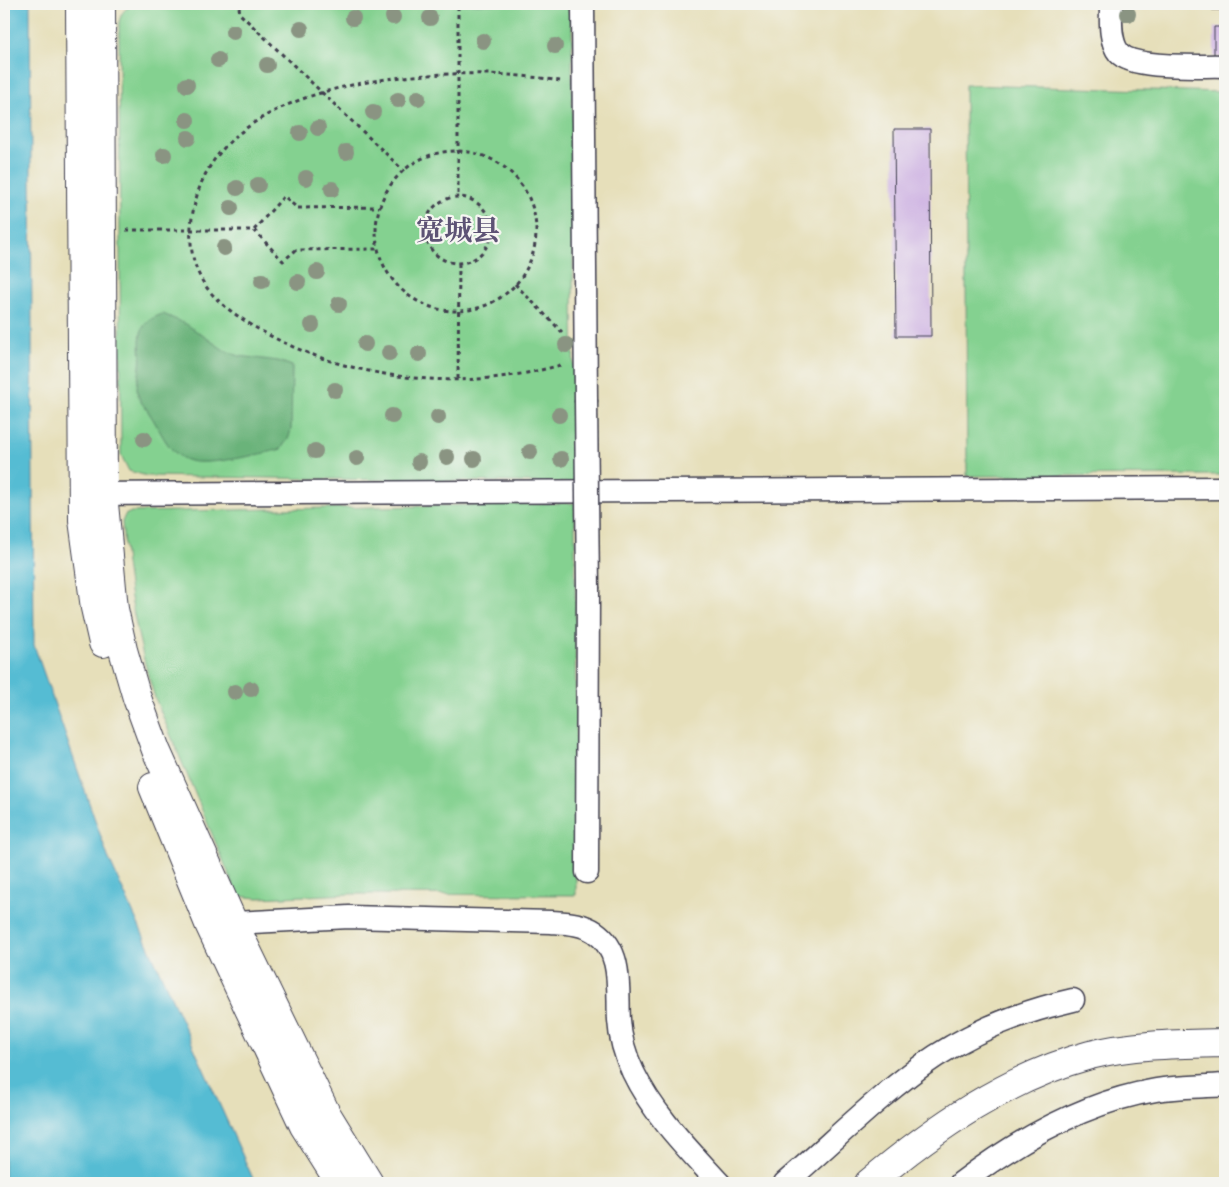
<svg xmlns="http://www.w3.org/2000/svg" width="1229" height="1187" viewBox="0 0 1229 1187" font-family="'IM FELL Great Primer','Noto Serif SC',serif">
	<rect width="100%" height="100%" fill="#f6f6f2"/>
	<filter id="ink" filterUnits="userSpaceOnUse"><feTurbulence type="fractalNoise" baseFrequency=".02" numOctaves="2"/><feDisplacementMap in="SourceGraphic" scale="10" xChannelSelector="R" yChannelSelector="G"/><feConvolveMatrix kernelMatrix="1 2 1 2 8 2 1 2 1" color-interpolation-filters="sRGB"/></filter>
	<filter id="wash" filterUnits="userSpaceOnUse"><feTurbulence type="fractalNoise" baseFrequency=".0096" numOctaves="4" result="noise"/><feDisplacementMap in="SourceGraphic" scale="20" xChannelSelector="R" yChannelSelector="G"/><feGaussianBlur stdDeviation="1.12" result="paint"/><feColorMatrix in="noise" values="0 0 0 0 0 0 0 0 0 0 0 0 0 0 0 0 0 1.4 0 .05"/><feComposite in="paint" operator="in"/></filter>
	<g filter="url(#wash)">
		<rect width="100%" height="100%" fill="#e6dfba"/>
		<path fill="#84d190" stroke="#537a66" d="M137,4H567L572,23L574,483L147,476L129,471L121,455L119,23C121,11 126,7 137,4Z
			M965,85L1225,92V475L967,476Z
			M575,503L576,895L351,894L258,898L238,896L155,698C137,641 126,581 122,522L125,515L131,512Z"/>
		<path fill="#6bb37a" stroke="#466a5a" d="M163,314L186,324L224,350L239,356L278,361L292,366L291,429L289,437L281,449C263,454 206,466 190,461C168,455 161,430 149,413C147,408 142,405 140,400C134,388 139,379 140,367C143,343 131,324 163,314Z"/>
		<path fill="#55bcd3" stroke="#3c6f87" d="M4,4H30L34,645L108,857L255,1183H4Z"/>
		<g id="blocks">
			<path fill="#cbade1" d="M1212,4H1225V10H1212Z
				M1214,27H1225V57H1214Z
				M894,129H930L931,336H896Z"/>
		</g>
	</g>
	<g filter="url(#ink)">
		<use href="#blocks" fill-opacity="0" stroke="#3f3e4e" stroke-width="1"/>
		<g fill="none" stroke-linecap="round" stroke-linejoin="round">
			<defs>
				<path id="street" d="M583,4L586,400
					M1111,4C1111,18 1109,41 1119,53C1134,70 1202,65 1225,66
					M86,494L1225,488
					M587,872L588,589
					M217,924L349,917L551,922C566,923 582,923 595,932C624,952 617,991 619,1020C620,1038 625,1055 633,1072C653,1114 688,1149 719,1183
					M785,1183C833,1142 884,1090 936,1056C978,1029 1024,1011 1073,1000
					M961,1183C1018,1140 1085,1102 1156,1090C1179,1086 1203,1087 1225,1085"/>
				<path id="secondary" d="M80,4L83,520L95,608L103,643
					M101,4L103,493L114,609L123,650L137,698L156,750L233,922L326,1113L369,1183
					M153,787L209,924L304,1126L340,1183
					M869,1183C933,1129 1008,1077 1090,1055C1134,1044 1180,1044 1225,1043"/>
			</defs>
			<use href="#street" stroke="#3f3e4e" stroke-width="25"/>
			<use href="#secondary" stroke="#3f3e4e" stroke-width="30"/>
			<path stroke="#3f3e4e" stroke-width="3" stroke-dasharray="4 4" stroke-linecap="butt" d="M458,6V197
				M239,7L240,14L404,171
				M560,81C457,63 237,71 198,192C190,218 187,244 197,270C207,296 231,312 253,326C344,381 462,394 564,364
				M376 231a80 80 0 1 1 160 0a80 80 0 1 1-160 0Z
				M425 230a33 33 0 1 1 66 0a33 33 0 1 1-66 0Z
				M126,230H254L283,261L296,250L378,249
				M254,230L284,196L297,208L379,207
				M515,284L562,332
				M458,379L459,263"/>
			<use href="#street" stroke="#fff" stroke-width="22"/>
			<use href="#secondary" stroke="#fff" stroke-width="28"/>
			<defs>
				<path id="street-bridge" d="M586,400L588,589"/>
			</defs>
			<use href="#street-bridge" stroke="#3f3e4e" stroke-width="25" stroke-linecap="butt"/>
			<use href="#street-bridge" stroke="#fff" stroke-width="22"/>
		</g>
		<g fill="#8a9482">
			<circle cx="1128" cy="14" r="8"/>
			<circle cx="393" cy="17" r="8"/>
			<circle cx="353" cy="18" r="8"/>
			<circle cx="430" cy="18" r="8"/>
			<circle cx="301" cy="29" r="8"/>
			<circle cx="233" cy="32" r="8"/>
			<circle cx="483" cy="41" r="8"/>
			<circle cx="555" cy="46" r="8"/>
			<circle cx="218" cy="60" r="8"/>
			<circle cx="267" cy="65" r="8"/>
			<circle cx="187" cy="85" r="8"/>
			<circle cx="418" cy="98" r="8"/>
			<circle cx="398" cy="100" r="8"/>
			<circle cx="373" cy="112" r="8"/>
			<circle cx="187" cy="120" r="8"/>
			<circle cx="318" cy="128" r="8"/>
			<circle cx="300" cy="133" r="8"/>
			<circle cx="188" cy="138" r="8"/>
			<circle cx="346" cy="152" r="8"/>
			<circle cx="164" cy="155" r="8"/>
			<circle cx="306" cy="178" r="8"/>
			<circle cx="258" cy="185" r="8"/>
			<circle cx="237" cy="188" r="8"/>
			<circle cx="332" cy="189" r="8"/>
			<circle cx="231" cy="208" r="8"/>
			<circle cx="224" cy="248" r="8"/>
			<circle cx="317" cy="272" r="8"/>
			<circle cx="262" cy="281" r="8"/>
			<circle cx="298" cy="282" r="8"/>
			<circle cx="339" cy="304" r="8"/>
			<circle cx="312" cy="325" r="8"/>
			<circle cx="365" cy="344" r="8"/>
			<circle cx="566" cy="345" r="8"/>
			<circle cx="389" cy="353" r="8"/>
			<circle cx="419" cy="354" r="8"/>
			<circle cx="335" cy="390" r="8"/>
			<circle cx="559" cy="415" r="8"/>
			<circle cx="392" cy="416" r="8"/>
			<circle cx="438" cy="417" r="8"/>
			<circle cx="144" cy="439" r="8"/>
			<circle cx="315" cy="451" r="8"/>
			<circle cx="530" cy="452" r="8"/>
			<circle cx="447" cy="457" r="8"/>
			<circle cx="357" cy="458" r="8"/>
			<circle cx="474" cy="459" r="8"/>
			<circle cx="561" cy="459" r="8"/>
			<circle cx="419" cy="462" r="8"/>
			<circle cx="251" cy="689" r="8"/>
			<circle cx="235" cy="692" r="8"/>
		</g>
	</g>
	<g text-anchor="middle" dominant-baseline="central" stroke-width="4.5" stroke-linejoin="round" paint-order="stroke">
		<g font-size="28" font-weight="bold" fill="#5d5375" stroke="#f6f6f2">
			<text x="458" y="230">宽城县</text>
		</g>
	</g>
	<rect width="1229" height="1187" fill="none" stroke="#f6f6f2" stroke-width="20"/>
</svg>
